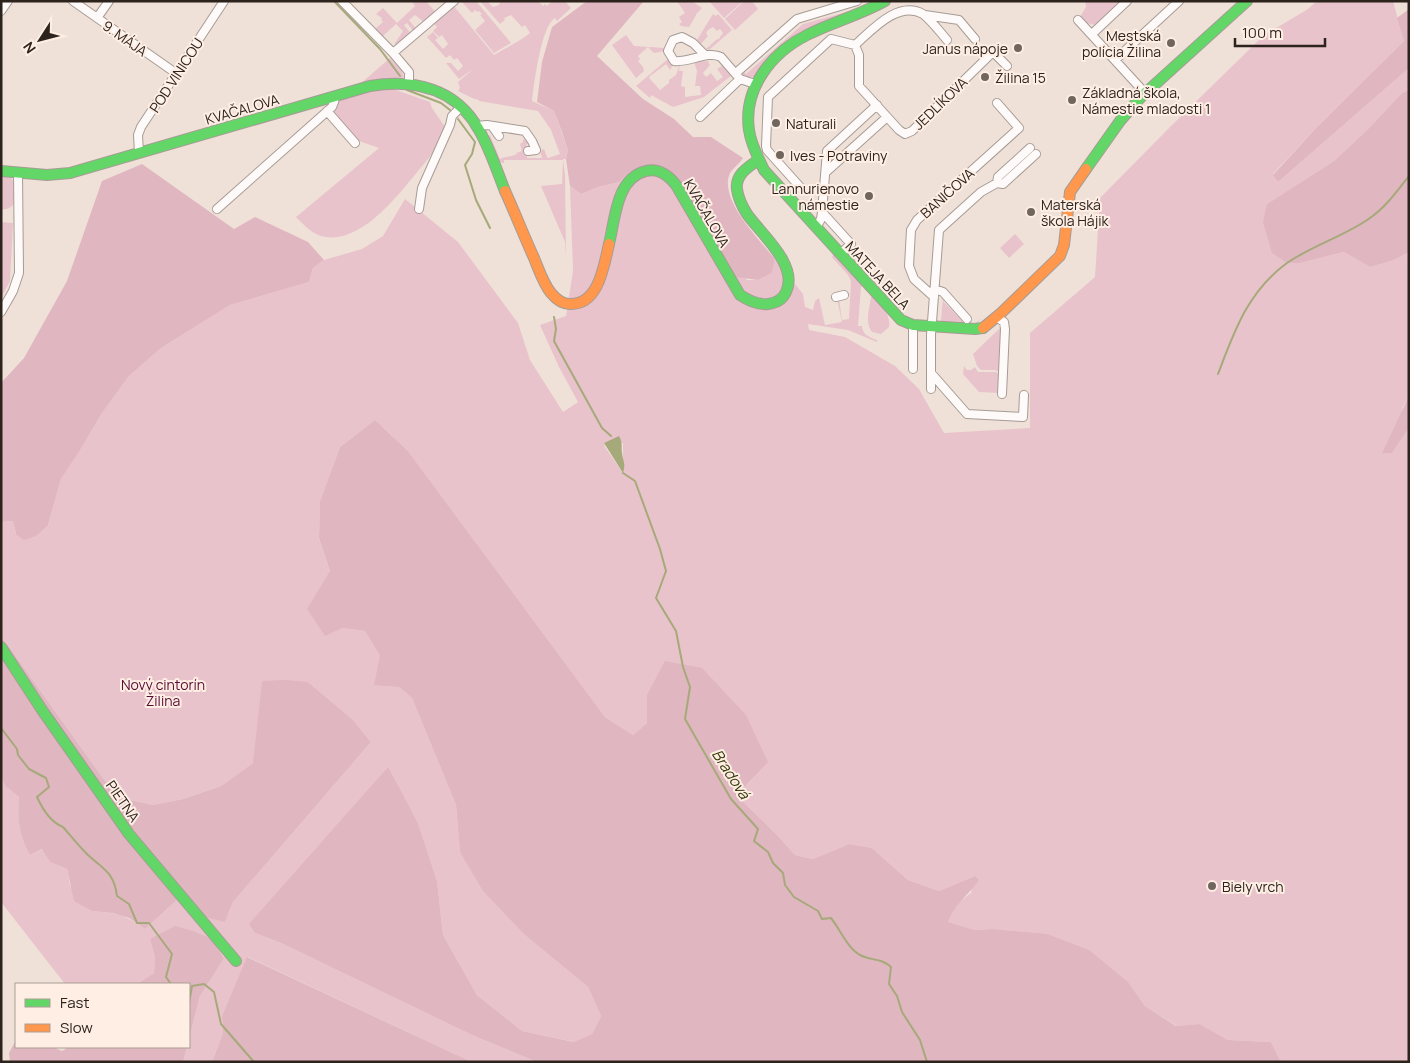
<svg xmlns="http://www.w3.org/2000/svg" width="1410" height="1063" viewBox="0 0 1410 1063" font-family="Manrope,sans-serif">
	<rect width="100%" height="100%" fill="#efe1d8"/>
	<path fill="#e9c3cb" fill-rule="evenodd" d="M411,1L414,3L416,1H426L437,14L425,23L415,15L409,20L417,30L414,32L407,23L404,25L412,35L396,48L395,43L403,31L396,24L382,37L375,29L383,22L381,20L382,18L376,14L383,8L397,23L415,6Z
		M464,1H476L511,43L494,53L475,30L485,21L480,15L482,14L479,11L477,12L475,10L472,13L462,2Z
		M480,1H487L493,7L499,5L500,1H538L543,6L545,4L547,6L552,1H565L571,8L557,21L555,18C541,26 534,84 532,101L554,111L568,150L566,159H563L565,175L566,257L565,242L541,186L562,184L563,160H504V163L499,162L488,136L490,135L500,159C505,156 511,157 517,154L516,153L522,151L520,144L523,142V139L524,140L527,138L530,143L526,145L527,158H542L540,151L544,149L547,157L548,158L560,154L551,130L538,111L479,101V100L472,98L458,91L460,88L458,82L473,69L459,79L446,63H451L458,71L463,66L457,58L454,60L450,55L446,58L427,37L433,32L438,38L435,40L443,49L448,44L442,35L439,37L433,31L437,27L433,22L453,5L494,55C507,47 519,42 530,33L525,25L522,27L511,15L504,18L505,20L500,24Z
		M677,1H692L702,8L697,13L694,19L689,27L681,26L679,24L682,22L679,17L685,13Z
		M709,1H742V2L724,18Z
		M744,1H752L758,9L735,30L725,19Z
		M874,1H878L808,31L755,77H747L742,74L743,70L746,74L803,24L861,8Z
		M1085,1H1122L1096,25L1085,23L1080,17L1086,7Z
		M1317,1H1393L1404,41L1316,128L1273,174L1278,182L1409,68V90L1402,93L1368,129L1334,161L1267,204L1300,263L1344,252L1370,267L1409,252V396L1403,407L1392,453L1409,428V1062H1281L1271,1042L1228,1040L1200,1024L1177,1026L1145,1006L1129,983L991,929L975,930L947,922L955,905L971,893L975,876L939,891L908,880L872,848L849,844L813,859L795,855L777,835L736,795L647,695V723L633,735L605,717L408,451L375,420L340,447L320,501L319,538L330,571L342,628L365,631L399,687L412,698L456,805L460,852L526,936L588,987L601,1016L592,1034L575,1042L522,1031L477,995L443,935L437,881L418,823L387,768L255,933L281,943L474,1036L537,1062H472L248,957L222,1016L223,1033L212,1062H183L187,1047H189V1039L200,996L224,957L212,939H150L155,959L154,973L137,984H65L1,902V776L5,786L19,797C17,820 19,835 30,855L43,849L50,862L67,869L70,886L92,911C117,913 125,915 145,929L178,899L225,922L233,902L371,742L352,719L308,682L253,763L221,786L183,799L153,805L131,800L105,781L1,636V522L13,521L16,534L48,525L61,479L79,452L102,413L129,376L161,348L230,305L309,282L313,268L324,260L362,249L383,236L405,199L458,242L518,323L530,360L563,412L578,402L559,367L540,325L566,316L573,271L570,186L581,194L598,187L619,182L627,173L640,167L658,165L672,176L747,280H758L772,273L775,259L803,294L805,307L813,310L815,301L819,298L825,325L842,322L837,299H839L842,320L849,319L851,281L848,275L832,257L834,253L863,285L861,287L858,326H862C862,334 870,338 877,340V342L848,330L808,324L809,330L845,337L895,366L919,389L944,433L1030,428V333L1095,277L1100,198L1172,125L1263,36L1308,9ZM604,443H623V473L605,447Z
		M713,14L716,16L718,14L732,30L709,50L706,49L716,40L720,38V37L723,33L720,29L717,31L713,27L708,30L706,33L708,36L701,44L697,40Z
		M626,35L634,46L665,48V51L654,53L648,47L638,56L640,59L638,61L643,67L644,71L636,78L612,45Z
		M390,58L401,70L404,77L399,79L359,85Z
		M668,59L674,63L670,70L666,64L649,77L650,79L660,90L669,83V80L676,75L680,64L679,71H683L681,86L685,87V97L701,95L700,86H695L697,71L694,62L708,61L710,65L703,73L706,77L711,73L717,81L723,77L717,69L722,66L718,61L719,59L732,75L704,97L673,107L651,95L650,98L636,86Z
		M381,88L396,90L430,102L432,108L445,127C441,135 438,144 433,152C428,160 420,168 414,176C394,200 358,246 321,236C311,233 303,224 296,217L379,148L356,140L330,112L338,100Z
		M1,176L11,178C16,183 18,199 13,205C10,209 5,209 1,210Z
		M1,222L13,223L10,281L1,298Z
		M1015,234L1024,244L1009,258L1000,248Z
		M873,296C881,305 891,314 889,327L881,334L872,332C864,322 870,308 871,297Z
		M943,297L946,299L943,301L963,322L974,324L982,318L975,325L943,323L941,321Z
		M1000,328L1003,330L1002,373L995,370H981L977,366L973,354Z
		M964,366L967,370H971L975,367L978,372H996L1000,375V393L979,392L963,374Z"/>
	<path fill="#e0b6c0" d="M587,1H644L597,56L643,99L674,119L693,137H711L743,158C740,163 733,168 730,173C718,199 759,239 775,259L772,273L758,280L736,277C715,242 690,190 658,165L640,167L628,173L619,182L598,187L581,194L570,186L566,159L568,150L562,132L554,111L537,102L542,62L552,27Z
		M1409,9V68L1278,182L1273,175L1316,128L1404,41L1397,18Z
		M1409,90V252L1393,260L1370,267L1344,252L1300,263H1287L1272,253L1263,222L1267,204L1334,161L1368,129L1402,93Z
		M142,164L234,229L255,217L308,242L324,260L313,268L309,282L230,305L161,348L129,376L102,413L79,452L61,479L48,525L36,536L24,540L16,534L13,521L1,522V383L24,358L67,281L102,181Z
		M1409,396V428L1392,453H1382Z
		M375,420L408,451L605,717L633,735L647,723V695L665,661L702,668L746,715L768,762L736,795L777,835L795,855L813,859L849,844L872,848L908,880L939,891L975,876L979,880C968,896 955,903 948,922L975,930L991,929L1047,934L1089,950L1129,983L1145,1006L1176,1026L1200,1024L1228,1040L1271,1042L1281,1062H537L474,1036L281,943L255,933L249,924L388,767L418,823L437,881L443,935L477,995L522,1031L574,1042L592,1034L601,1016L588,987L526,936L483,891L460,852L456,805L412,698L399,687L374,685L380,656L365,631L342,628L325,636L307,609L330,571L319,538L320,501L340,447Z
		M1,636L105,781L131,800L153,805L183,799L221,786L253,763L262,681L286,680L308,682L352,719L371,742L233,902L225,922L205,917L178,899L145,929L129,918L112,913L92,911L74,901L67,869L50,862L42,849L30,855C19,835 17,820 19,797L5,786L1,776Z
		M175,926L193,931L212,939L224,958L200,996L189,1039V984H137L154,973L155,958L150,939Z
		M247,957L472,1062H212L223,1033L222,1016Z
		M16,1040V1047H53L62,1051L69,1047H187L183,1062H10L9,1053Z"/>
	<path fill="#a6a97a" d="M619,436C623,443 621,446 622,453C623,462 626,463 623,473L604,443Z"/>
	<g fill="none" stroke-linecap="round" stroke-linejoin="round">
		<path stroke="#a6a97a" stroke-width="2" d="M334,1L380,49L400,76
			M407,90L441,103L450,110
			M458,119L475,142L472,154L465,165L476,200L490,228
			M554,317L556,329L554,341L602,428L611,436
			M1218,374C1234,332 1248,291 1287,263C1313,245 1345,236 1370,218C1386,207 1398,190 1409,176
			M623,473L635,481L660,549L666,571L656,598L676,631L683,667L690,687L685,719L731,799L758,829L754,841L768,852L773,863L783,873L785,885L794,897L818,911L822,919L831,918C840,929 848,950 862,956C873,961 881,958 891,967L889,984L897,996L902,1012L920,1040L927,1062
			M1,728L17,749L18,755L29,769L46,778L49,787L37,797C42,808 50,822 63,827C70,835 78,845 86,853C102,869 114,871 117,896L129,904L137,923H149L172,954L166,977L171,984
			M189,1003L192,986L204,984L214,992L221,1024L254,1062"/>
		<defs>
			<path id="street" d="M73,1L177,74
				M342,1L393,53L409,72V84
				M1,11L8,1
				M925,15L959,20L975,39
				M97,18L109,1
				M1078,20L1145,93
				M1092,34L1127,1
				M831,39L855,45
				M947,40C940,32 932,21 923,14C898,0 872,30 855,45L859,55V86L899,130L905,134L912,131L993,52L1007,66
				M393,53L454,1
				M705,55L693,43L682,37L673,40L668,51L674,61C689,63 708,50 721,57L740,79L755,84
				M1115,60L1179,1
				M736,73L797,19L857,1
				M327,111L355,143
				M700,117L740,79
				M476,126L487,125L525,131L532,141L536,150L528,151
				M492,126L499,136
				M139,153L138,135L141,127L224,1
				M826,172L887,117
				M997,183L1003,184L1036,154
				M801,188L767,150L766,146L768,97L831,39
				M217,209L332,107L334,102L335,96
				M419,209L422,188L450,125L452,116L461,107
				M822,212L851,244L840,254
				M816,228L821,219L822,212L827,151L877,105
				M934,289L943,292L967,319
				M836,297L844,295
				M934,297L914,279L909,266L911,230L917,220L1019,128L997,103
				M1,312L13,291L19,273L18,173
				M996,317L1004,322L1005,329L1002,394
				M913,325V369
				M931,389V373
				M1024,395L1023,417L967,414L931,373V335L939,230L981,192L997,183L998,177L1030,148"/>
			<path id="fast" d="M885,1C860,15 833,22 807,35C771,53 743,89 749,130C751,145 758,157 764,170L901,320L913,325L975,329L983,328
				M1086,169L1120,121L1141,97L1247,1
				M1,171L47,175L70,173L370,86C414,79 456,88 479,130C490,149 497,171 505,191
				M609,244C615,220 616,178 646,171C659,168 668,175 676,185L740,295C749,301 758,305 768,304C776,303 783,299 786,292C799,265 761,234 747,214C742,206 738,198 737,189C735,175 748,167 758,160
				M1,647L42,710L129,834L236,961"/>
			<path id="slow" d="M505,191C515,213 524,236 534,258C539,270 543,283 551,293C556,299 562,304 570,304C599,305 604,265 609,244
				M983,328L1000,314L1060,256L1064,245L1070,192L1086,169"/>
		</defs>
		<use href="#street" stroke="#a69c95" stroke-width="10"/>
		<use href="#fast" stroke="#a69c95" stroke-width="12"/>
		<use href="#slow" stroke="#a69c95" stroke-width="12"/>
		<use href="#street" stroke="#fdfaf9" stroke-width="8"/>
		<use href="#fast" stroke="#63d668" stroke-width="10"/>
		<use href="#slow" stroke="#ff974d" stroke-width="10"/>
	</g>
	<g fill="#70665e" stroke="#feeee4" stroke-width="2">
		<circle cx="1171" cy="43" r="5"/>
		<circle cx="1018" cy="48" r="5"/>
		<circle cx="985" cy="77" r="5"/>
		<circle cx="1072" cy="100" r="5"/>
		<circle cx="776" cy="123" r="5"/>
		<circle cx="780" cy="155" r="5"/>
		<circle cx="869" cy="196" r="5"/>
		<circle cx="1031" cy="212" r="5"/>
		<circle cx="1212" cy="886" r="5"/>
	</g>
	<g text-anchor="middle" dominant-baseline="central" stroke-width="4" stroke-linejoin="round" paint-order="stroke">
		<g font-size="14" fill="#2c231d" stroke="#feeee4" text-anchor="start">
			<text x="1161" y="35" text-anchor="end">Mestská<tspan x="1161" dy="16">polícia Žilina</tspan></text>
			<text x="1008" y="48" text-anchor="end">Janus nápoje</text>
			<text x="995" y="77">Žilina 15</text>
			<text x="1082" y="92">Základná škola,<tspan x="1082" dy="16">Námestie mladosti 1</tspan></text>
			<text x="786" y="123">Naturali</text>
			<text x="790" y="155">Ives - Potraviny</text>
			<text x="859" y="188" text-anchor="end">Lannurienovo<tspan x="859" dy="16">námestie</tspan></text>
			<text x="1041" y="204">Materská<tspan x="1041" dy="16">škola Hájik</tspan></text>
			<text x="1222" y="886">Biely vrch</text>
		</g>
		<g font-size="14" fill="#2c231d" stroke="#feeee4">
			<text transform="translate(125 38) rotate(35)">9. MÁJA</text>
			<text transform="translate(176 75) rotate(-57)">POD VINICOU</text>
			<text transform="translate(940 103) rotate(-44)">JEDLÍKOVA</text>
			<text transform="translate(242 109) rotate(-16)">KVAČALOVA</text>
			<text transform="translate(947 193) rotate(-42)">BANIČOVA</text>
			<text transform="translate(707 213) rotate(60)">KVAČALOVA</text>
			<text transform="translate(878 275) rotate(47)">MATEJA BELA</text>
			<text transform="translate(123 801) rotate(55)">PIETNA</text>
		</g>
		<g font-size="14" fill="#590934" stroke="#feeee4">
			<text x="163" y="684">Nový cintorín<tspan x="163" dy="16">Žilina</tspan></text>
		</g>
		<g font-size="15" font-style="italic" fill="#343a08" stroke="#feeee4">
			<text transform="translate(731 774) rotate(57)">Bradová</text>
		</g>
	</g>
	<rect width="1410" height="1063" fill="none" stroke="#2c231d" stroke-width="5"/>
	<rect x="15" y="983" width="175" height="65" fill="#feeee4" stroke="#aa9d94"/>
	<rect x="25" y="999" width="25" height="8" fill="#63d668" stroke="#aa9d94"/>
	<text x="60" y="1008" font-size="15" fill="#2c231d">Fast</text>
	<rect x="25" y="1024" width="25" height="8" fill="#ff974d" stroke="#aa9d94"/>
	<text x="60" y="1033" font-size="15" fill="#2c231d">Slow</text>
	<g transform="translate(40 40) rotate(234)" stroke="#feeee4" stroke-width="4" paint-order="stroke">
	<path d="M0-4L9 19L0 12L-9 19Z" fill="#2c231d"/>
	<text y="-8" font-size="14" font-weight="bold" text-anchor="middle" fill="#2c231d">N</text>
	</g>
	<path d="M1235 38v8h90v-8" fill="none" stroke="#2c231d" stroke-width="2.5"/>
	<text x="1242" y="38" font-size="15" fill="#2c231d" stroke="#feeee4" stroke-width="4" paint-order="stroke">100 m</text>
</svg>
